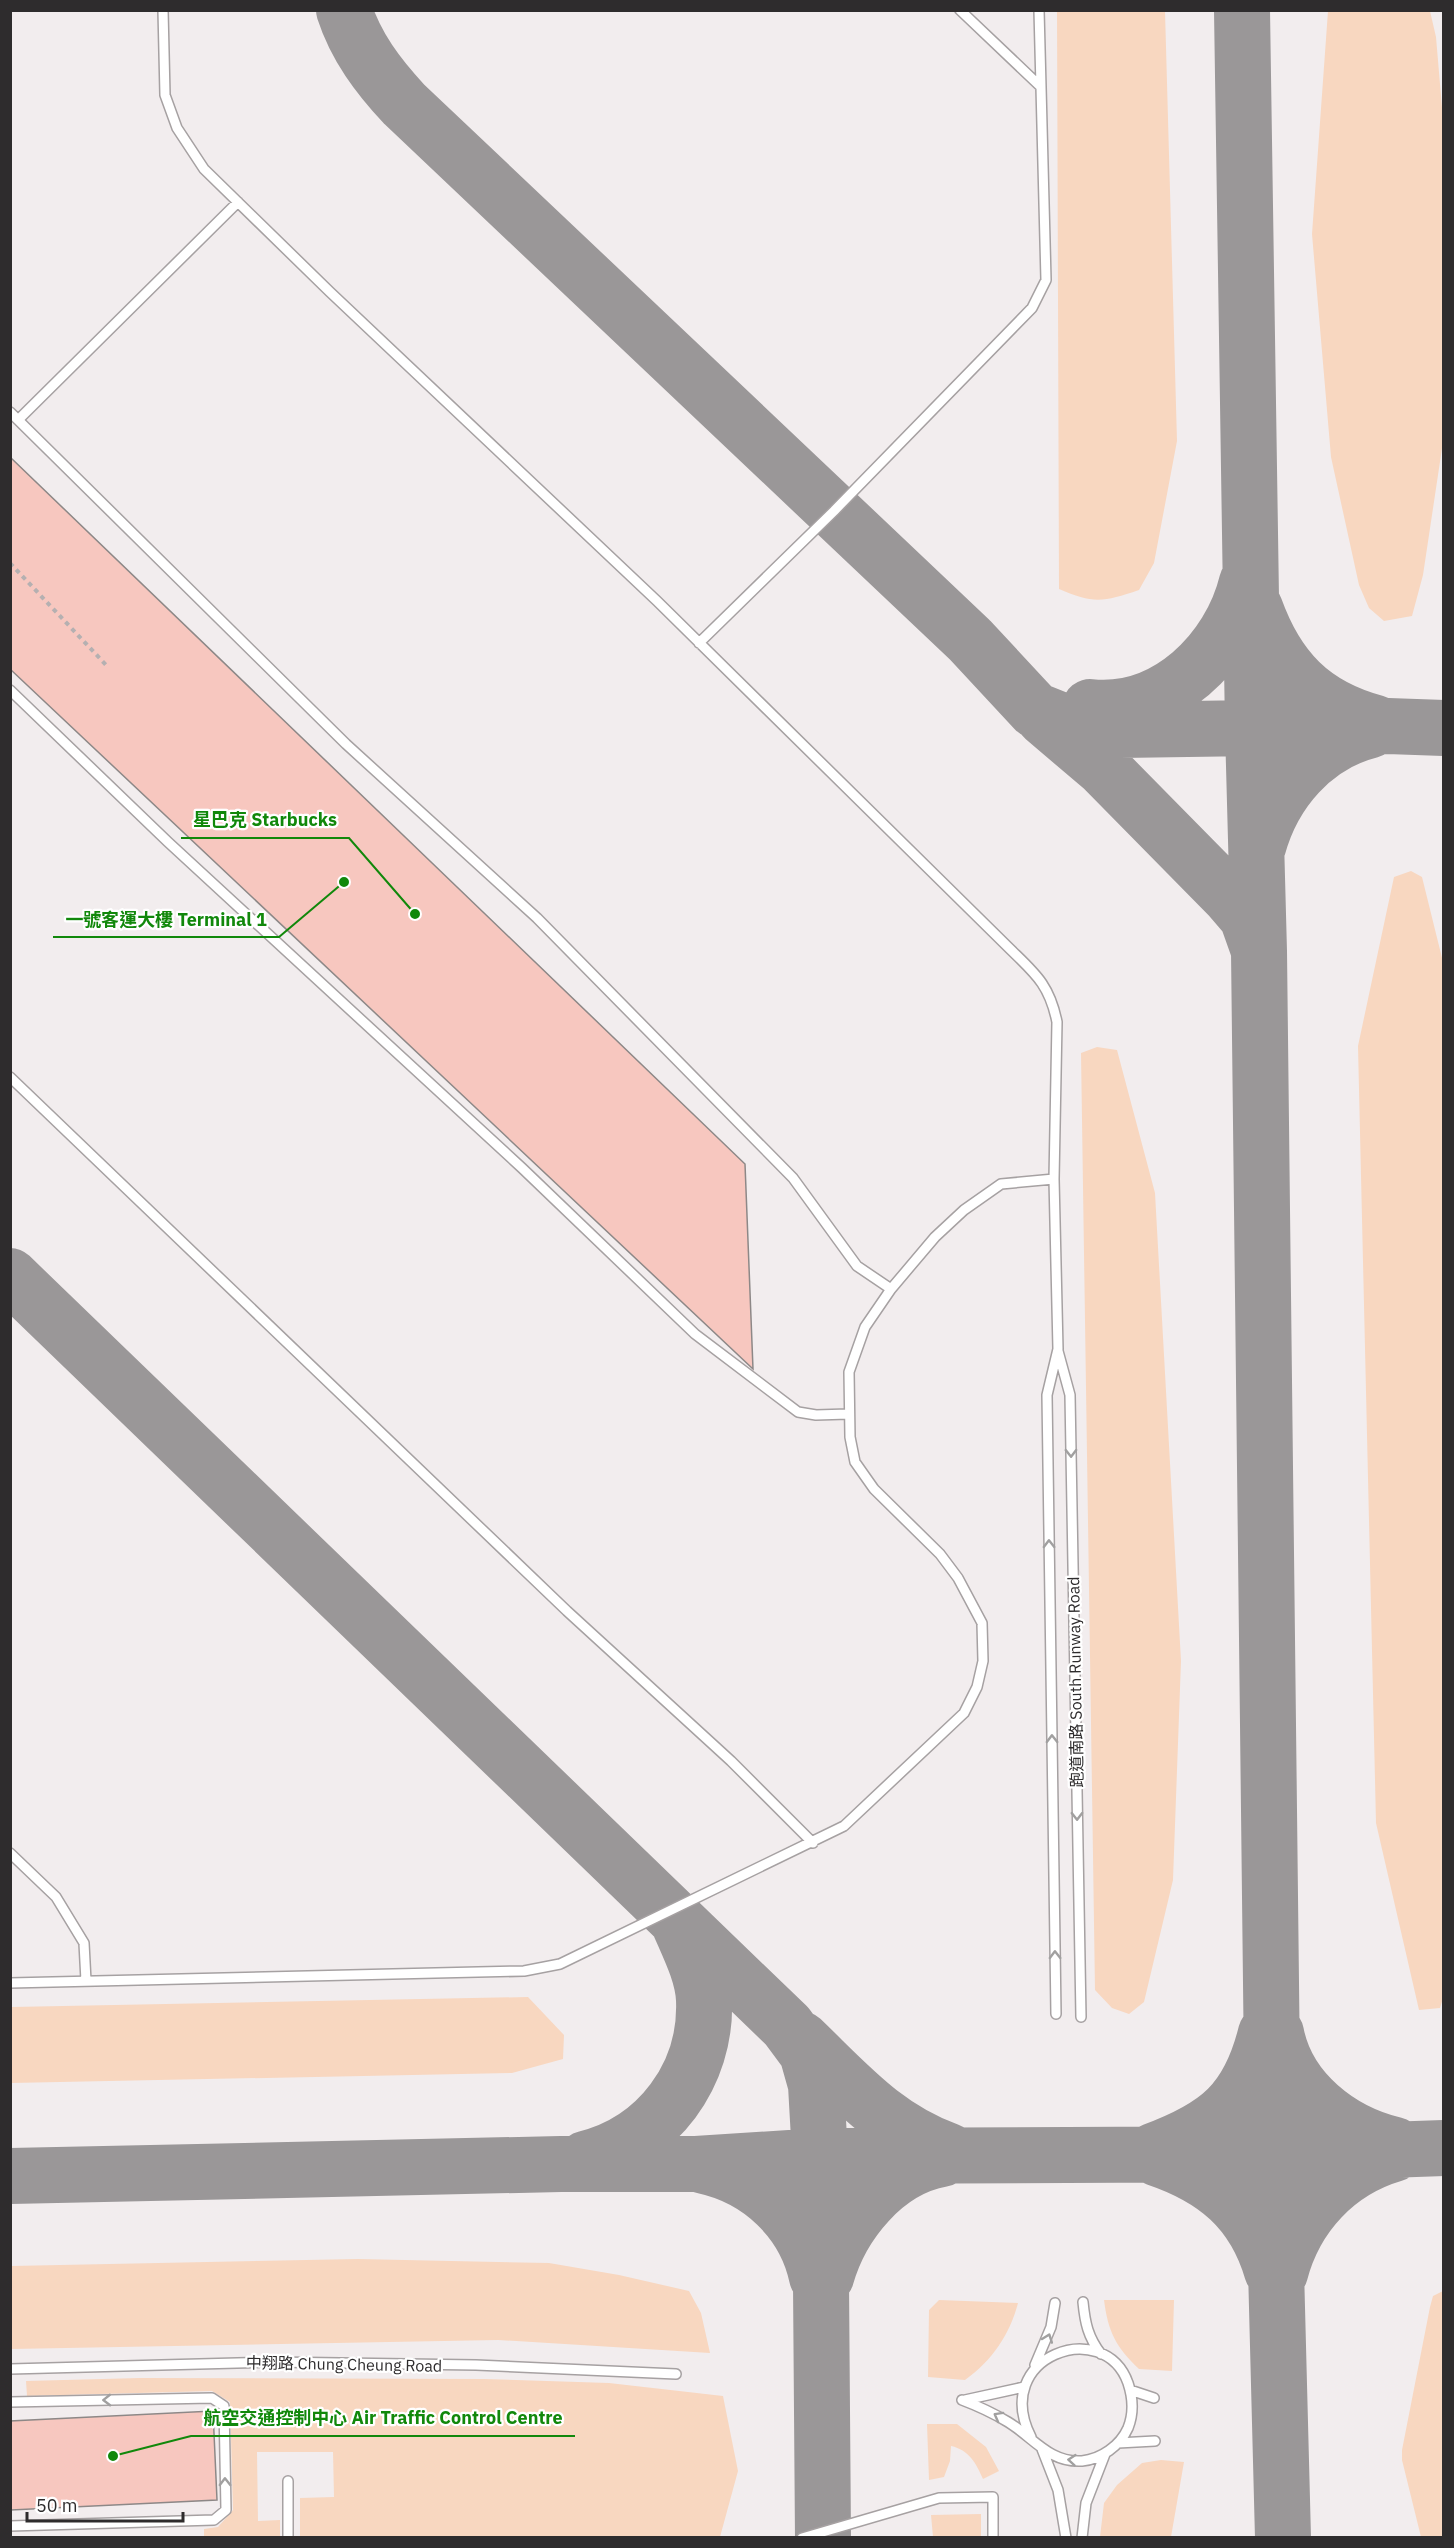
<svg xmlns="http://www.w3.org/2000/svg" width="1454" height="2548" viewBox="0 0 1454 2548" font-family="'IBM Plex Sans','Noto Sans TC',sans-serif">
	<rect width="100%" height="100%" fill="#f2edee"/>
	<path fill="#f8d7c0" d="M1057,11H1165L1177,441L1154,563L1139,590C1104,602 1093,604 1059,589Z
		M1328,11H1430L1436,37L1444,131V435L1423,575L1412,616L1384,621L1369,608L1359,585L1331,457L1312,234Z
		M1411,871L1422,877L1444,966V1995L1440,2008L1419,2010L1376,1823L1358,1046L1394,877Z
		M1097,1047L1117,1050L1155,1193L1181,1661L1173,1880L1144,2002L1129,2014L1112,2008L1095,1990L1081,1053Z
		M528,1997L564,2035L563,2059L512,2073L11,2083V2007Z
		M358,2259L549,2263L619,2275L689,2291L701,2313L710,2353L498,2340L11,2349V2266Z
		M1443,2291V2537H1421L1402,2460V2450L1430,2307L1433,2296Z
		M939,2300L1018,2303C1010,2334 992,2361 965,2380L928,2377L929,2310Z
		M1104,2300H1174L1172,2371L1139,2369C1116,2347 1108,2332 1104,2300Z
		M140,2378L484,2379L609,2383L723,2396L738,2471L720,2537L300,2538V2498L334,2497L333,2452H257L258,2521L280,2520V2537H204V2529L218,2527L233,2510L230,2402L212,2391L27,2396L26,2381Z
		M927,2424H957L986,2447L999,2471L983,2479C976,2463 969,2450 951,2446L950,2461L944,2477L929,2480Z
		M1161,2460L1184,2462L1171,2537H1100L1104,2503L1117,2485L1142,2463Z
		M981,2514V2537H933L931,2515Z"/>
	<g fill="none" stroke-linecap="round" stroke-linejoin="round">
		<path stroke="#9a9798" stroke-width="56" d="M344,10C356,47 378,76 404,104L970,640L1035,710L1065,722L1092,728L1120,730L1388,726L1444,728
			M1242,10L1253,729L1259,951L1273,2154L1283,2538
			M1255,608C1277,669 1312,706 1376,723
			M1090,707C1166,715 1230,652 1247,582
			M1044,718L1104,769L1229,896L1247,917L1258,948
			M1258,847C1273,792 1314,744 1371,730
			M10,1276L787,2026L807,2053L816,2085L820,2156L823,2538
			M1276,2033C1287,2091 1340,2132 1395,2145
			M801,2039C849,2085 885,2128 949,2151
			M1153,2151C1218,2127 1249,2102 1266,2033
			M1156,2158C1215,2178 1254,2210 1272,2271
			M585,2159C658,2141 707,2075 704,2000C703,1975 690,1949 680,1926
			M704,2166C759,2178 805,2220 817,2277
			M10,2176L561,2164H696L820,2156L1273,2154L1444,2148
			M1280,2273C1295,2216 1336,2171 1394,2154
			M826,2277C841,2224 885,2169 942,2159"/>
	</g>
	<path fill="#f7c7bf" stroke="#8d8887" stroke-width="1.5" d="M10,457L745,1164L753,1369L10,669Z
		M213,2411L217,2500L11,2510L10,2421Z"/>
	<g fill="none" stroke-linecap="round" stroke-linejoin="round">
		<defs>
			<path id="service" d="M163,10L165,95L177,128L204,169L330,292L657,601L1005,944C1033,972 1049,982 1057,1022L1054,1179L1058,1349L1047,1395L1056,2014
				M960,10L1041,87
				M10,412L346,744L537,918L793,1178L857,1266L891,1289
				M18,420L238,202
				M699,643L834,511L1032,308L1046,280L1039,10
				M10,690L168,842L522,1168L695,1334L798,1412L816,1415L848,1414
				M10,1077L567,1611L731,1761L813,1843
				M1058,1351L1070,1395L1081,2017
				M10,1853L56,1897L84,1943L86,1981
				M10,1983L524,1971L560,1964L844,1826L964,1713L977,1687L983,1661L982,1623L958,1578L940,1554L874,1489L855,1462L850,1437L849,1372L865,1327L891,1289L935,1237L964,1210L1001,1184L1054,1179
				M1083,2302C1085,2323 1088,2337 1101,2354
				M1035,2365L1051,2327L1055,2303
				M10,2369L272,2362L476,2365L676,2374
				M1130,2390L1154,2398
				M962,2400C978,2406 993,2413 1008,2422C1033,2437 1049,2463 1082,2461C1101,2459 1120,2446 1128,2428C1134,2413 1133,2398 1128,2383C1104,2316 990,2356 1031,2437
				M965,2400L1024,2387
				M10,2402L212,2398L224,2406L226,2510L214,2520L10,2526
				M1118,2443L1155,2441
				M1042,2449L1058,2490L1066,2538
				M288,2538V2481
				M802,2538L939,2498L993,2497V2538
				M1082,2538L1086,2503L1105,2454"/>
		</defs>
		<use href="#service" stroke="#a6a1a2" stroke-width="12"/>
		<path stroke="#b5b0b1" stroke-width="4" stroke-dasharray="4.5 4.5" stroke-linecap="butt" d="M10,563L107,666"/>
		<use href="#service" stroke="#fff" stroke-width="9"/>
	</g>
	<defs><path id="oneway-chevron" d="M-2-3.5L2.5 0L-2 3.5" fill="none" stroke-width="1.6" stroke-linecap="round" stroke-linejoin="round" transform="scale(1.5)"/></defs>
	<g stroke="#a1a0a0">
		<use href="#oneway-chevron" transform="translate(1071 1453) rotate(89)"/>
		<use href="#oneway-chevron" transform="translate(1049 1544) rotate(-91)"/>
		<use href="#oneway-chevron" transform="translate(1052 1739) rotate(-91)"/>
		<use href="#oneway-chevron" transform="translate(1077 1816) rotate(89)"/>
		<use href="#oneway-chevron" transform="translate(1055 1955) rotate(-91)"/>
		<use href="#oneway-chevron" transform="translate(1048 2338) rotate(-70)"/>
		<use href="#oneway-chevron" transform="translate(107 2400) rotate(179)"/>
		<use href="#oneway-chevron" transform="translate(998 2416) rotate(-151)"/>
		<use href="#oneway-chevron" transform="translate(1072 2460) rotate(-175)"/>
		<use href="#oneway-chevron" transform="translate(225 2482) rotate(-91)"/>
	</g>
	<g text-anchor="middle" dominant-baseline="central" stroke-width="4.5" stroke-linejoin="round" paint-order="stroke">
		<g font-size="16" fill="#2e2c2d" stroke="#fff">
			<text transform="translate(1075 1682) rotate(-91)">跑道南路 South Runway Road</text>
			<text transform="translate(344 2364) rotate(1)">中翔路 Chung Cheung Road</text>
		</g>
	</g>
	<path fill="none" stroke="#11880b" stroke-width="2" d="M415 914L349 838H181M344 882L279 937H53M113 2456L191 2436H575"/>
	<g fill="#11880b" stroke="#fff" stroke-width="2">
		<circle cx="415" cy="914" r="6"/>
		<circle cx="344" cy="882" r="6"/>
		<circle cx="113" cy="2456" r="6"/>
	</g>
	<g font-size="18" text-anchor="middle" font-weight="bold" fill="#11880b" stroke="#fff" stroke-width="4.5" stroke-linejoin="round" paint-order="stroke">
		<text x="265" y="826">星巴克 Starbucks</text>
		<text x="166" y="926">一號客運大樓 Terminal 1</text>
		<text x="383" y="2424">航空交通控制中心 Air Traffic Control Centre</text>
	</g>
	<rect width="1454" height="2548" fill="none" stroke="#2e2c2d" stroke-width="24"/>
	<path d="M27 2512v9h156v-9" fill="none" stroke="#2e2c2d" stroke-width="3"/>
	<text x="36" y="2512" font-size="18" fill="#2e2c2d" stroke="#ffffff" stroke-width="4.5" paint-order="stroke">50 m</text>
</svg>
